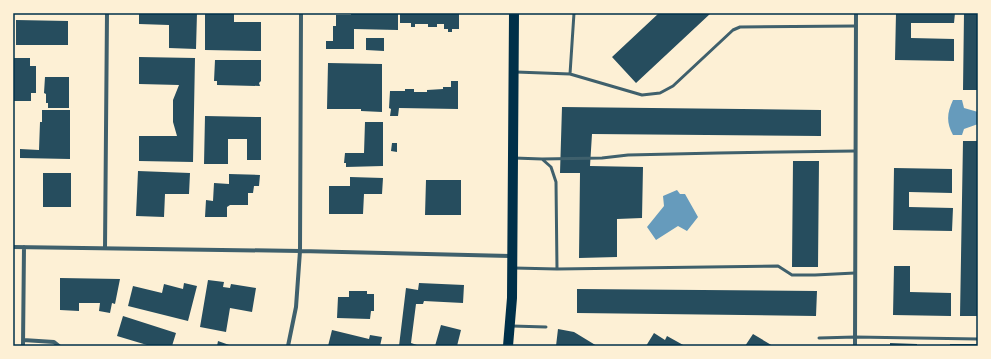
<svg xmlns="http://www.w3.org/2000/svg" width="991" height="359" viewBox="0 0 991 359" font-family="'Roboto Serif',serif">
	<rect width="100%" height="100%" fill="#fdf0d5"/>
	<path fill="#669bbc" d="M953,100H962L964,108L978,112V124L964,129L962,135H953C946,122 947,113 953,100Z
		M677,190L680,194H685L698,217L687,231L678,226L656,240L647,227L664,206L663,196Z"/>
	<path fill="#264d5e" d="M139,13H197L196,49L169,48V25L139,24Z
		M205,13H234V22H261V51L205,50Z
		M351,13H398V30L354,29V49H326V41H333V26H336V15H351Z
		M400,13H459V29H452V32H448V29H444V24H437V27H428V24H415V27H411V23H400Z
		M659,13H711L636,83L612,57Z
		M896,13H955L954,23H911V38L954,39V61L895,60Z
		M964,13H978V90H963Z
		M16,20L68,21V45H16Z
		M366,38H384V51L366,50Z
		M139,57L195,58L193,162L139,161V136H177L173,122V100L179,85L139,84Z
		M14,58H30V66H36V93H31V101H13Z
		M215,60H261V81L259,83L260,86L217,85V81H214Z
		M328,63L382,64V112L361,111V109H327Z
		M45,77H69V108H48V103H46V94L44,93Z
		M451,81H458V109L399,108L398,116H390L391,109L389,108L390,91H405V89H414V92H427V90L443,89V87H451Z
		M562,107L821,110V136L592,134L590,166L643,167L642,218L617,219V257L579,258L580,173H560Z
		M42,110H70V159L20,158V149L39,150L40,122H42Z
		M205,116L261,117V160H247V139H228V164H204Z
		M365,122H383V166L346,167V163H344L345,153H364Z
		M963,141H978V316H960Z
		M392,143H397V152L391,151Z
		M793,161H819L818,267H792Z
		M894,168L952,169V193L909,192V207L953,208L952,231L893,230Z
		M138,171L190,173L189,194H165L164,217L136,216Z
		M43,173H71V207H43Z
		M229,174L260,175L259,186H254L253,193H248V205H230L227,207V217H205L206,200L213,201L214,183L229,184Z
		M350,177L383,178L382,194H364L363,214H329V186H350Z
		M426,180H461V215H425Z
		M894,266H910V292L951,293V316L893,315Z
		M60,278L120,279L115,304L112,303L110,313L99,311L100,303H79V311L60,310Z
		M208,280L224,282L223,287L230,288L231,284L256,288L252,312L230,308L226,332L200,327Z
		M184,283L197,286L188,321L128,306L133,286L162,293L164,284L183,289Z
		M419,283L464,285L463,303L424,301L423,304H416L411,343L417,345V346H399L406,288L418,290Z
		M577,289L817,291L816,316L577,313Z
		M349,291H367V294H374V311H371L370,319L337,318L338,297H349Z
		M123,316L176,333L172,346H146L147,345L117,336Z
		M441,325L461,330L457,346H435Z
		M558,329L574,332L597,346H556Z
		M332,330L369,339L370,335L382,337L380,346H328Z
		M654,333L665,340L667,336L685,346H646Z
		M753,334L773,346H745Z
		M218,341L232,346H217Z
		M890,343L917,344V346H890Z
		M950,344H977V346H950Z"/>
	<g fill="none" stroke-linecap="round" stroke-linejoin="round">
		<path stroke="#3f606c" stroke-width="3" d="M516,72L570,74L642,95L660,93L673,86L733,30L740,27L856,26
			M570,74L574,13
			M514,158L542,159L551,167L556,182L557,269
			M542,159L602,158L628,155L718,153L855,151
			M514,268L557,269L778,266L792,275H815L855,273
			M512,326L546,327
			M819,338L855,337L978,339"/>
		<path stroke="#3f606c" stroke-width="4" d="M13,247L300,251L512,256
			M105,248L107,13
			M23,340L54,342L59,346
			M23,346L24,247
			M288,346L296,307L300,251L301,13
			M855,346L856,13"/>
		<path stroke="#003049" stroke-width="10" d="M508,346L512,298L514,13"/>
	</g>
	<rect width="991" height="359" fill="none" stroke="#fdf0d5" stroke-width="28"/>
	<rect x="14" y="14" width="963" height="331" fill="none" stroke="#003049" stroke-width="1.5"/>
</svg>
